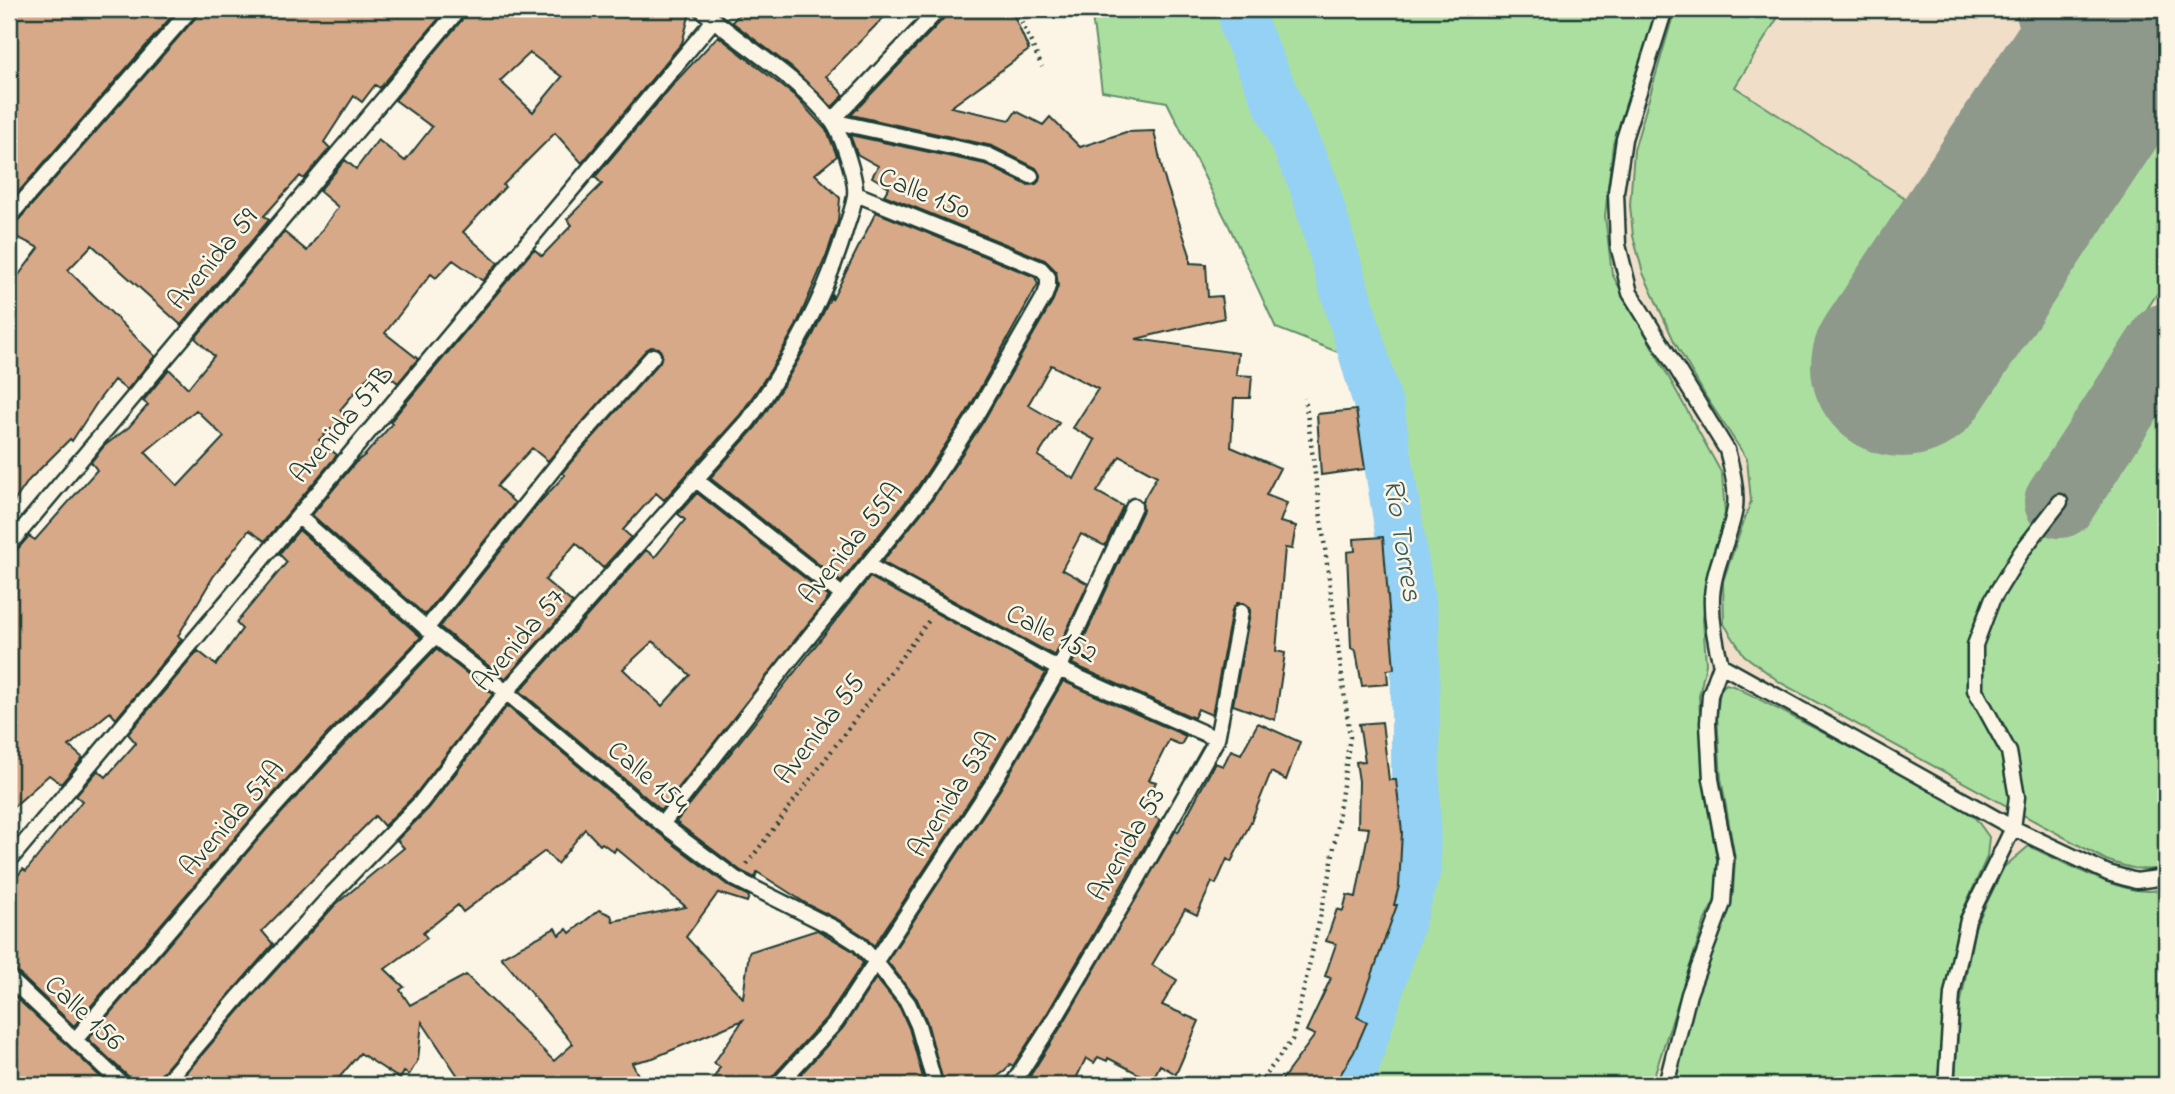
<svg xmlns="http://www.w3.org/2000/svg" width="2175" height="1094" viewBox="0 0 2175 1094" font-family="'Indie Flower',sans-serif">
	<rect width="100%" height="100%" fill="#fcf5e5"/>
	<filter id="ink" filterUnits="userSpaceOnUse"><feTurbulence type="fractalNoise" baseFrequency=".0143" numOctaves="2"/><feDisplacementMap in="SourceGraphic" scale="14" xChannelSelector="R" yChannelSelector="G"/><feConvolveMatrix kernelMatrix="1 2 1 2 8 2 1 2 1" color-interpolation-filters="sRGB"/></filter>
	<g filter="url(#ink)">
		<path fill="#f1dec9" d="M1622,9H2166V1046L2140,1085H1651L1705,920L1571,237Z"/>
		<path fill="#abdfa0" stroke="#658e6a" stroke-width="2" d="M1091,9H1657L1613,144L1605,216L1612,274L1722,474L1725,514L1708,587L1703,619L1706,664L1699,696L1703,780L1717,859V896L1705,920L1651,1085H1349L1416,871L1415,628L1380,411L1366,363L1276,328L1229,226L1167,102L1102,91Z
			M1675,9H1783L1735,87L1931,215L1827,382L1920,434L2106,152L2126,127L2147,123L2166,125V280L2036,480L2035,486L2074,515L2084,512L2166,387V867C2145,873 2125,867 2106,860L1781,683L1744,655L1724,624L1723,581L1751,501L1747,459L1706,397L1674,341L1643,273L1633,236L1630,205L1634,150Z
			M1726,684L1736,687L1953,801L1976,819L1989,837L1987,857L1960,917L1946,985L1938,1085H1673L1696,997L1733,892L1735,858L1721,778L1717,715L1720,690Z
			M2029,846C2064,862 2130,902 2166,888V1085H1955L1959,1012L1975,927L2004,867Z"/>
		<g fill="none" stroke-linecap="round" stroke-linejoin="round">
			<path stroke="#94d1f5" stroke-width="49" d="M1243,9L1244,26L1313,183L1380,411L1415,628L1416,871L1349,1085"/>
			<path stroke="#8e998c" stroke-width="72" d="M2051,9C2078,26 2101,29 2128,9
				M2143,9C2134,34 2142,71 2166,86
				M2080,98C2107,79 2125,71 2158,81
				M2060,502L2166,339"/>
			<path stroke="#8e998c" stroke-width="182" d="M1902,366L2139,9"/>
		</g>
		<path fill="#d7a989" stroke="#1f3d34" stroke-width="2" fill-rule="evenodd" d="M9,9H178L9,203Z
			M200,9H447L380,88L375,85L362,102L354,96L324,142L330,148L304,179L300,176L264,216L269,220L181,325L92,245L68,270L155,356L127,390L114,380L98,401L72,441L70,439L29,480L9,509V288L39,248L9,233V226L16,223L198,15Z
			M468,9H691L682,43L582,163L555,133L503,185L505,187L463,232L498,263L483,281L453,260L436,278L431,274L385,333L418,359L398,383L377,366L340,410L345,416L319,440L337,455L265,541L249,530L213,577L178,636L182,639L116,719L110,712L69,746L83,758L61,784L49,775L9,811V554L16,551L29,536L35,540L97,470L91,462L104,446L129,427L148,405L143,401L169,369L188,388L214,356L195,338L284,232L307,251L338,207L319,191L345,160L356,169L378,140L405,161L432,127L395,100L466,15ZM530,53L562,77L533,112L500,81ZM196,410L224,437L178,486L145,452Z
			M744,9H892L826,76L844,95L832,107L792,68L732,22Z
			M948,9H1011L1029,50L951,107L1010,120L1016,111L1043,125L1050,117L1080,147L1126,132L1154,131L1163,174L1190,255V263L1206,264L1208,297L1221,296L1224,318L1136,339L1238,353L1236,375L1252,376L1250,398H1234L1231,447L1280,468L1266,495L1287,503L1280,522L1296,526L1292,549L1285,548L1276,651L1285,653L1275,720L1233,705L1250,614V608L1243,603H1237L1232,610L1212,715L1198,709L1194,718L1072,664L1143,510L1142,502L1157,476L1120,456L1097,492L1123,506L1105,546L1081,534L1062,569L1088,584L1055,656L882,562L932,500L983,422L1053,300L1058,286L1056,271L1045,260L884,195L889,187L872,177L878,166L857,154L850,135L985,164L1027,185L1036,184L1039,181L1040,175L1036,168L992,146L851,115L946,16ZM1051,365L1098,389L1073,428L1095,440L1074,479L1038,456L1059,423L1028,405Z
			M718,36L795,96L827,131L837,156L815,174L840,198L838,221L827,254L796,326L770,371L740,415L664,500L656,493L623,530L631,537L603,568L576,543L545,580L573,603L505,679L440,627L539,503L565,475L562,473L571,462L660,362L662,354L659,348L651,347L646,350L548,461L532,448L497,486L515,503L425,615L312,515L355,463L365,455L392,424L390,422L534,249L542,256L572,225L567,219L602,184L595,177L677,80Z
			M876,212L1035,277L1038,284L967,412L916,489L841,582L710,478L756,427L786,381L813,335L832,294V300Z
			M1356,410L1365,469L1321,475L1317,414Z
			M697,493L829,597L661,810L520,691L646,550L655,557L685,520L678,514ZM653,641L690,675L662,706L623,669Z
			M299,530L421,637L328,733L252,818L74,1026L16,971L9,969V886L23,869L26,871L82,801L76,796L98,770L106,777L136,743L128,734L198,651L216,665L242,629L236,623L287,562L279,554Z
			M1383,537L1394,669L1387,670L1388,684L1362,686L1356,651L1351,648L1347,552L1355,551L1354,539Z
			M870,577L1046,673L985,778L874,946L864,936L839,920L807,904L757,872L755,878L741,871L676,822Z
			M436,649L493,694L414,796L384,826L375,816L262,931L273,944L157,1079L155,1085H132L130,1078L88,1039L266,830L342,747Z
			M1063,681L1186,736L1181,745L1169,740L1149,780L1156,782L1143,810L1160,820L1048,1012L1013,1066L1010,1064L1005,1071L986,1085H944L927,1022L917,999L887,961L1001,788Z
			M507,706L656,831L730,887L749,896L747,902L718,893L686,937L743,998L749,952L817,930L853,951L863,963L828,1016L771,1078L769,1085H710L720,1067L714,1063L743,1020L653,1058L632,1063L643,1085H464L422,1022L418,1060L409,1075L404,1072L400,1079L360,1053L333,1085H176L245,1004L336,904L404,848L397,840L429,808ZM585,829L600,845L602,843L614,852L616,848L686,907L613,921L611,915L599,910L570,933L567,929L559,935L555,928L501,957L573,1044L554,1061L466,975L410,1005L400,990L404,987L385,969L427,938L423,933L458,905L463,912L545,851L557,864Z
			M1382,722L1389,780H1396L1402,832L1399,886L1394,905H1397L1357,1017L1367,1022L1354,1052L1334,1085H1278L1315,1035L1306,1031L1331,978L1325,976L1336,944L1326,941L1337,909L1343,911L1347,895L1356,897L1369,828L1358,827L1359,781L1356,762L1365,761L1359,724Z
			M1258,723L1300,742L1286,780L1271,772L1250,824L1231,862L1227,859L1216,884L1212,882L1197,915L1185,909L1152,965L1177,980L1162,1005L1199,1021L1176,1074L1160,1065L1152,1081L1108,1058L1107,1061L1098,1057L1094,1063L1086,1058L1073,1085H1046L1030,1076L1064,1022L1176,830L1178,832L1215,763L1223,766L1231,750L1241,754Z
			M876,978L900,1008L909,1028L925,1085H791L843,1028Z
			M9,991L69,1047L109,1085H9Z"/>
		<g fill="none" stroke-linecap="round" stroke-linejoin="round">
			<defs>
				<path id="lane" d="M1665,9L1624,139L1616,192L1618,245L1630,293L1727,450C1732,469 1737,488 1735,508C1731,536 1714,565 1712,596C1711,620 1715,642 1721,665L2013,828L2108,873L2136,881L2166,877
					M832,121L988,155L1031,176
					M832,121L939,9
					M9,217L191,9
					M695,479L842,595
					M298,516L435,636L506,692L662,824L736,879L834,928L859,944L875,961L908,1003L918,1025L935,1085
					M9,545L459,9
					M867,565L1059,669L1217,739
					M426,629L564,456L653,356
					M662,824L787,664L924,495L975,417L1045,295L1048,286V277L1041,269L856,194
					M9,861L714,20
					M9,978L123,1085
					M75,1040L259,824L335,740L435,636
					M164,1085L238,998L333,893L421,802L506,692L748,421C790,362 824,301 845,231C848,220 854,207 855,195C857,180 841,132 831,120C796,75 743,47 701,9
					M778,1085L836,1022L993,783L1059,669L1134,506
					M1012,1085L1056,1017L1136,882L1217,739L1241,612
					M1666,1085L1689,994L1723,903L1726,859L1711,779L1708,723L1710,695L1721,665
					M1946,1085L1952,994L1968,920L2013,828L2017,797L2009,752L1975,690V645L1992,600L2022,551L2060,502"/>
			</defs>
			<use href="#lane" stroke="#1f3d34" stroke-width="19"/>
			<path stroke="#1f3d34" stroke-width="4.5" stroke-dasharray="2 5" stroke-linecap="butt" d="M1016,9L1042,67
				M747,864L930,619
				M1258,1085L1292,1040L1330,874L1350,737L1305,398"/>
			<use href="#lane" stroke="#fcf5e5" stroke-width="14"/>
		</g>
	</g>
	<g text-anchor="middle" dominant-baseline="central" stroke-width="5" stroke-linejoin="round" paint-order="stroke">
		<g font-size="28" fill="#1f3d34" stroke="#fcf5e5">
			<text transform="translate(924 195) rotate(22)">Calle 150</text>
			<text transform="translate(214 260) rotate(-50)">Avenida 59</text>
			<text transform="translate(343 425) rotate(-50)">Avenida 57B</text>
			<text transform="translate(852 544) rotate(-51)">Avenida 55A</text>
			<text transform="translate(1051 635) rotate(27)">Calle 152</text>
			<text transform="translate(520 641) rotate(-49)">Avenida 57</text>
			<text transform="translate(821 730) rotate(-53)">Avenida 55</text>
			<text transform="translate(647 778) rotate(40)">Calle 154</text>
			<text transform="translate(954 795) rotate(-58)">Avenida 53A</text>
			<text transform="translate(233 819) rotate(-49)">Avenida 57A</text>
			<text transform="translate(1128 845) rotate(-60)">Avenida 53</text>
			<text transform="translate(83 1014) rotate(43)">Calle 156</text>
		</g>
		<g font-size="30" font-style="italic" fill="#365b5b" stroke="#fcf5e5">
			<text transform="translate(1401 540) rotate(81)">Río Torres</text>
		</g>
	</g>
	<rect width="2175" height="1094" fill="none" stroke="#fcf5e5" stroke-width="35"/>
	<rect x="18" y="18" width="2140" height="1059" fill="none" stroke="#1f3d34" stroke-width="2.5" filter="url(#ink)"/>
</svg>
